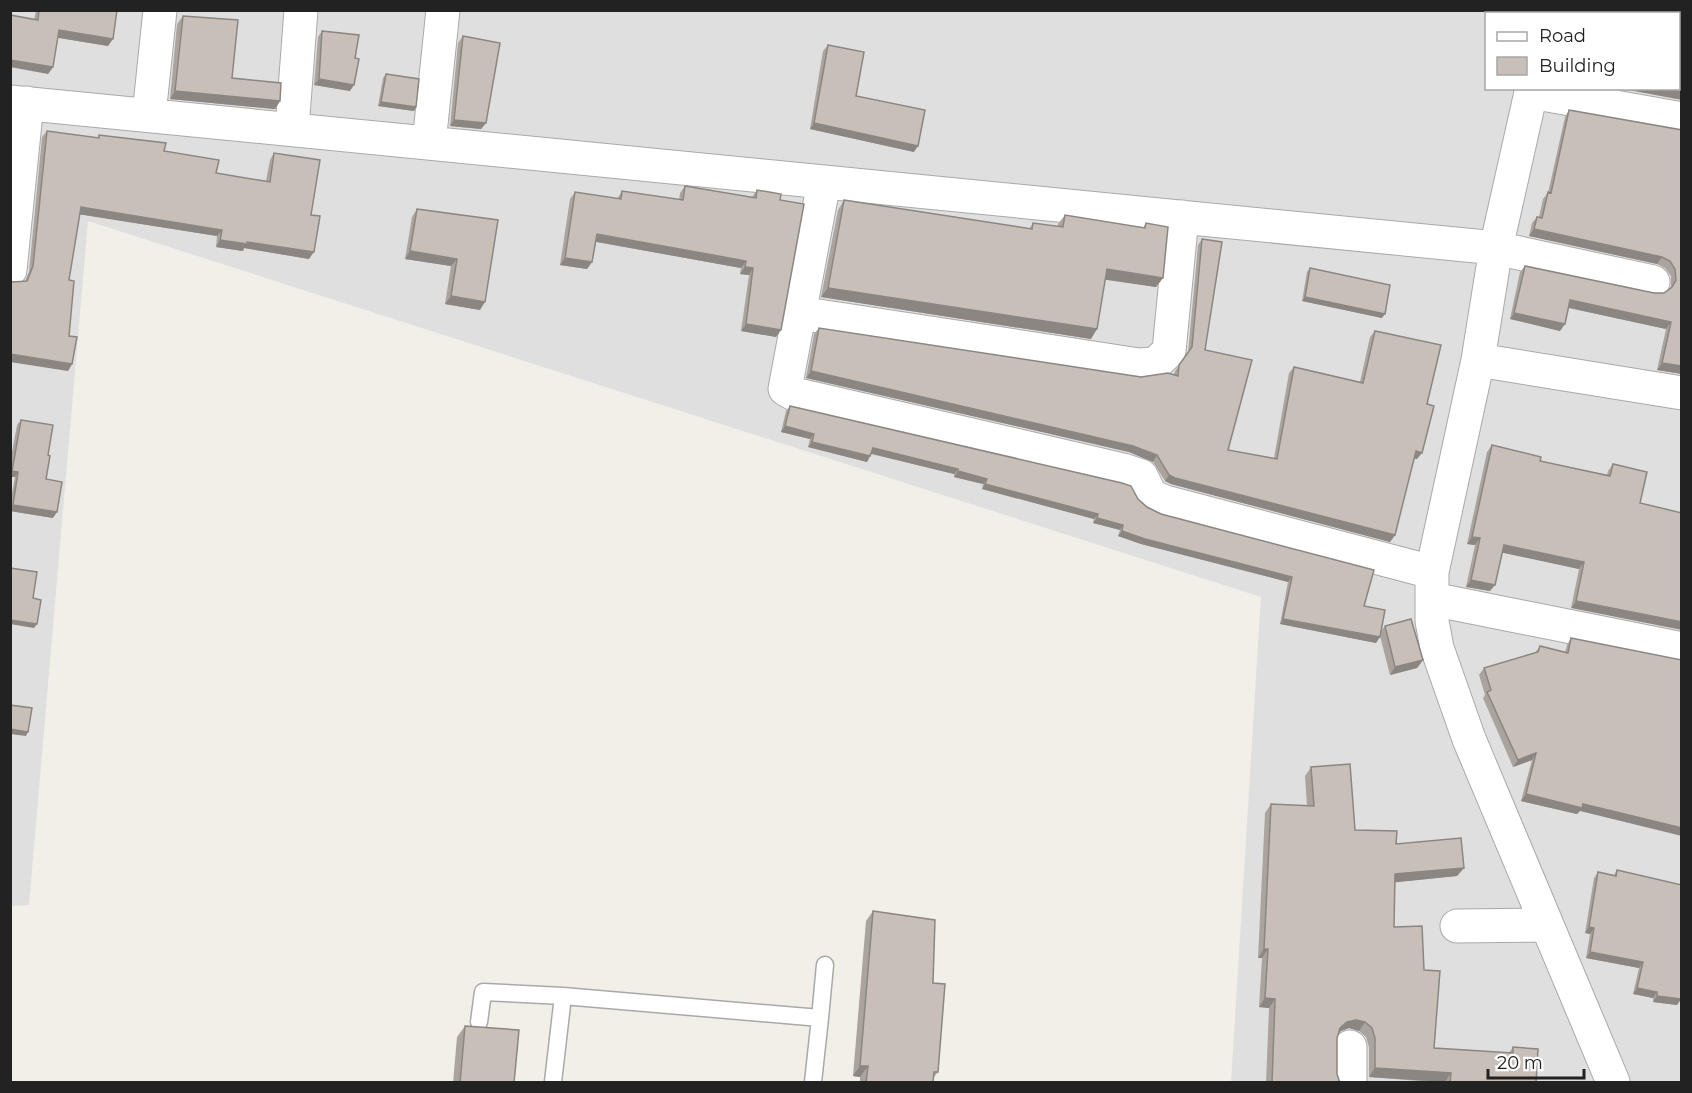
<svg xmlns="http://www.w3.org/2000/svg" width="1692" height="1093" viewBox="0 0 1692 1093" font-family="Montserrat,sans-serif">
	<rect width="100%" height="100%" fill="#f2efe9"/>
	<path fill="#e0dfdf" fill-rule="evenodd" d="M10,11H1681V1082H1231L1261,597L88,221L29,905L11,906ZM1486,14H1678V88H1486Z"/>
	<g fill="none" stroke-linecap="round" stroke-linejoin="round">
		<defs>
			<path id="service" d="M820,1018L825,965
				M479,1022L483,992L563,996L820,1018L813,1082
				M553,1082L563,996"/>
			<path id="minor" d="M1550,14V10
				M1532,88L1496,248L1478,360L1432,572V621L1437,648L1469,739L1613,1082
				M1531,92L1682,119
				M10,102L1496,248L1653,282
				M149,115L160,10
				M292,129L301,10
				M429,143L443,10
				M824,182L785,389L794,394L1123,470L1141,476L1151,496L1165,502L1432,572
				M10,270L27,103
				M799,313L1139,365L1155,364L1169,351L1182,217
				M1478,360L1682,393
				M1432,599L1682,649
				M1457,926L1547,925
				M1350,1047V1082"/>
		</defs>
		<use href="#service" stroke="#a9a9a9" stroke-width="19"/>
		<use href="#minor" stroke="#a9a9a9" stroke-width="35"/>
		<use href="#service" stroke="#fff" stroke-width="16"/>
		<use href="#minor" stroke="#fff" stroke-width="33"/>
	</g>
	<path fill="#aba49e" d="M36,10H117L108,46L58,38L53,67L48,74L34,20Z
		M183,16L232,78L280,101L275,109L170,99L177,24Z
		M322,31L350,91L314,85L318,37Z
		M463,36L486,123L481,129L450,126L458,43Z
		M828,45L856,96L914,152L810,129L823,51Z
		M386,74L416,107L414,111L378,106L383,78Z
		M1569,110L1682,130V374L1657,370L1666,329L1569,308L1560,331L1510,319L1520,272L1525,266L1654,293H1664L1670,289L1671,287V276L1665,268L1657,264L1529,236L1532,223L1537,217H1539L1543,199L1548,193L1565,117Z
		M47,131L97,138L99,135L164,151L216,173L266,181L270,160L274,153L311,215L309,259L244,248L243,251L216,247L217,236L80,214L69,280V336L72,364L68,371L13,282L25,281L29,272L42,137Z
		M685,186L752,197L757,190L780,200L781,330L776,337L741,331L749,275L740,274L741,268L596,242L592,262L587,269L560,265L570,199L575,192L617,199L622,191L679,200L680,193Z
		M844,200L1029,229L1033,223L1058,227V224L1065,215L1143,228L1146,223L1163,278L1156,287L1105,279L1091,339L821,297L838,210Z
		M417,209L498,220L480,310L445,304L451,266L405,259L412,217Z
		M1202,239L1205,350L1228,450L1274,458L1289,373L1294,367L1360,382L1370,337L1375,331L1427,404L1417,459L1414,458L1395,535L1390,542L1171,484L1165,481L1153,462L1129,452L806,378L814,334L819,328L1141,377L1174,375L1175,371L1188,353L1198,245Z
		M1310,268L1382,318L1302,301L1307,272Z
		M790,406L1138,499L1147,507L1364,606L1381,631L1385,626L1423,660L1417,668L1390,675L1380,636L1376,643L1280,624L1288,582L1141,544L1118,536L1120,530L1093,523L1094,519L982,489L983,484L954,477V474L871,454L867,462L808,447L810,439L781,432L786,411Z
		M21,420L48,455L46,479L53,518L10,511V504L15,477H10V463L17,425Z
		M1492,445L1540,461L1607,475L1608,471L1613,464L1640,503L1682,513L1571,608L1579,569L1502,552L1490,591L1466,587L1475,545L1467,544L1487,452Z
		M1571,638L1580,811L1577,814L1521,801L1532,760L1513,767L1483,698L1485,695L1479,675L1484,668L1535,653L1540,646L1565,652L1567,645Z
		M1311,767L1355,830L1464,868L1457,876L1395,882L1394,927L1424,970L1434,1048L1509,1053L1513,1047L1536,1083H1445L1369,1077V1047L1366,1037L1359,1031L1349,1028L1341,1031L1339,1033L1337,1038V1074L1340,1083H1266L1269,1008L1259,1007L1262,958H1258L1265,813L1271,804L1307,806L1305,776Z
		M1617,870L1681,999L1677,1005L1653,1002V998L1633,994L1639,968L1586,958L1590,934L1585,933L1594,878L1598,872L1614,875Z
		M873,911L933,983L938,1072L933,1078V1083H860V1077L853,1076L866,921Z
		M465,1026L514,1083H453L457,1037Z"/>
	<path fill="#8b8681" d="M59,30L113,39L108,46L54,37Z
		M10,60L53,67L48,74L10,67Z
		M319,79L354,85L350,91L314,85Z
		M1618,88H1661L1682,92V100Z
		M175,91L280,101L275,109L170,99Z
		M381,102L416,107L414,111L378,106Z
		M454,120L486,123L481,129L450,126Z
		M814,123L918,146L914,152L810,129Z
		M81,207L222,230L217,236L77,214Z
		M1534,229L1662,257L1657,264L1529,236Z
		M597,234L746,261L741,268L592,241Z
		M220,240L247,242L314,252L309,259L244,248L243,251L216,247Z
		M410,251L457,259L451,266L405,259Z
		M565,258L592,262L587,269L560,265Z
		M745,267L753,268L749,275L740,274Z
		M1107,269L1163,278L1156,287L1100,279Z
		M828,288L1097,329L1091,339L821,297Z
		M451,296L485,302L480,310L445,304Z
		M1305,297L1385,314L1382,318L1302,301Z
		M1570,300L1671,322L1666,329L1565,307Z
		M1514,313L1565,324L1560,331L1510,319Z
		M746,324L781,330L776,337L741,331Z
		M10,354L72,364L68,371L10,362Z
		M1662,363L1682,366V374L1657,370Z
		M811,371L1133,446L1157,455L1153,462L1129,452L806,378Z
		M785,426L814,434L810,439L781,432Z
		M812,442L870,456L867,462L808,447Z
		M873,448L958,469L954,474L869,453Z
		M1416,451L1422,453L1417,459L1411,458Z
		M12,471L18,472L15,477H10V473Z
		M958,471L987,479L983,484L954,477Z
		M1169,475L1395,535L1390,542L1171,484L1165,481Z
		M985,484L1098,514L1094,519L982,489Z
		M13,505L57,512L53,518L10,511Z
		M1097,518L1123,525L1120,530L1093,523Z
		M1122,531L1292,577L1288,582L1141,544L1118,536Z
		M1472,537L1480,538L1475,545L1467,544Z
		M1504,545L1584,562L1579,569L1499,552Z
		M1471,580L1495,585L1490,591L1466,587Z
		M1576,601L1682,622V630L1571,608Z
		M1283,619L1380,637L1376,643L1280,624Z
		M10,620L37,624L34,628L10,624Z
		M1423,660L1417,668L1390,675L1395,667Z
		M10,729L28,732L26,736L10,734Z
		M1536,753L1532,760L1513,767L1518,760Z
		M1526,794L1583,804L1682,828V836L1580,811L1577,814L1521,801Z
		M1464,868L1457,876L1389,883L1395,874Z
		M1589,927L1594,928L1590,934L1585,933Z
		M1264,949H1268L1262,958H1258Z
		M1590,952L1643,962L1639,968L1586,958Z
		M1637,988L1657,992L1653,998L1633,994Z
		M1657,996L1681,999L1677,1005L1653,1002Z
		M1265,998L1275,999L1269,1008L1259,1007Z
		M1356,1020L1365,1022L1359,1031L1349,1028L1341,1031L1334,1037L1340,1028L1347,1022Z
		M860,1066H868L860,1077L853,1076Z
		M1375,1068L1451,1073L1445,1082L1369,1077Z"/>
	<path fill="#c7bfb8" stroke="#8b8681" stroke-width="1.5" d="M39,10H117L113,39L59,30L53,67L10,60V15L38,20Z
		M1585,10H1682V92L1661,88H1678V14H1585Z
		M183,16L238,20L232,78L281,83L280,101L175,91Z
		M322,31L359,35L355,58L359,59L354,85L319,79Z
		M463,36L500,43L486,123L454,120Z
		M828,45L864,52L856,96L925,110L918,146L814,123Z
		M386,74L419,79L416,107L381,102Z
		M1569,110L1682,130V366L1662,363L1671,322L1570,300L1565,324L1514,313L1525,266L1654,293H1664L1672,287L1676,280L1675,269L1670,261L1662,257L1534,229L1537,217L1542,218L1548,192L1551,193Z
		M47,131L99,138V135L166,143L164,151L219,160L216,173L270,182L274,153L320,160L311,215L320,216L314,252L247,242V244L220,240L222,230L81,207L69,280L74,281L69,336L77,337L72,364L10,354V281L13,282L27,281L33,266Z
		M685,186L756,198L757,190L781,194L780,200L804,204L781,330L746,324L753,268L745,267L746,261L597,234L592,262L565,258L575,192L621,199L622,191L683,200Z
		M844,200L1032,229L1033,223L1063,227L1065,215L1145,228L1146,223L1168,227L1163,278L1107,269L1097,329L828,288Z
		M417,209L498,220L485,302L451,296L457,259L410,251Z
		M1202,239L1222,242L1205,350L1252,360L1228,450L1277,459L1294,367L1363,383L1375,331L1441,345L1427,404L1434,406L1422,453L1416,451L1395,535L1175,478L1169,475L1157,455L1133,446L811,371L819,328L1141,377L1168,373L1178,376L1179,365L1192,347Z
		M1310,268L1390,285L1385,314L1305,297Z
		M790,406L1122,483L1131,486L1138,499L1147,507L1161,514L1374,570L1364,606L1385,610L1380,637L1283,619L1292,577L1145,539L1122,531L1123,525L1097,518L1098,514L985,484L987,479L958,471V469L873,448L870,456L812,442L814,434L785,426Z
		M21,420L53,425L48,455L50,456L46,479L62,482L57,512L13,505L18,472L12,471Z
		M1492,445L1541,457L1540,461L1610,476L1613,464L1647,472L1640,503L1682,513V622L1576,601L1584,562L1504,545L1495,585L1471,580L1480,538L1472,537Z
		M10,568L37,572L33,598L41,600L37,624L10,620Z
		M1411,619L1423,660L1395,667L1385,626Z
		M1571,638L1682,660V828L1583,804L1582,808L1526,794L1536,753L1518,760L1487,692L1491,690L1484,668L1538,652L1540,646L1568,653Z
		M10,705L32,708L28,732L10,729Z
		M1350,764L1355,830L1397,831L1396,844L1461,838L1464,868L1395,874L1394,927L1422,926L1424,970L1440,971L1434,1048L1513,1053V1047L1538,1049L1536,1083H1450L1451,1073L1375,1068V1038L1372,1028L1365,1022L1356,1020L1347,1022L1340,1028L1337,1038V1074L1340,1083H1272L1275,999L1265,998L1268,949H1264L1271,804L1314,806L1311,767Z
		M1617,870L1682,885L1681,999L1657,996V992L1637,988L1643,962L1590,952L1594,928L1589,927L1598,872L1616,876Z
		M873,911L935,920L933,983L945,984L938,1072H934L933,1083H866L868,1066H860Z
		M465,1026L519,1030L514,1083H460Z"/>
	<rect width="1692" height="1093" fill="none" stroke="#222222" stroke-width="24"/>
	<rect x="1485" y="12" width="195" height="78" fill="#ffffff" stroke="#a7a7a7" stroke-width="1.5"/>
	<rect x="1497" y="32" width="30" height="9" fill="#ffffff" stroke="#a7a7a7" stroke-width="1.5"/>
	<text x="1539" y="42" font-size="18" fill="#222222">Road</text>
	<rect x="1497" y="57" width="30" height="18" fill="#c7bfb8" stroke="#a7a7a7" stroke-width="1.5"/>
	<text x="1539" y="72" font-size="18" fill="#222222">Building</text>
	<path d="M1488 1069v9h96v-9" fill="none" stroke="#222222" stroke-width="3"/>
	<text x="1497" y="1069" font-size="18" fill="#222222" stroke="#ffffff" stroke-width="4.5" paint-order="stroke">20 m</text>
</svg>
